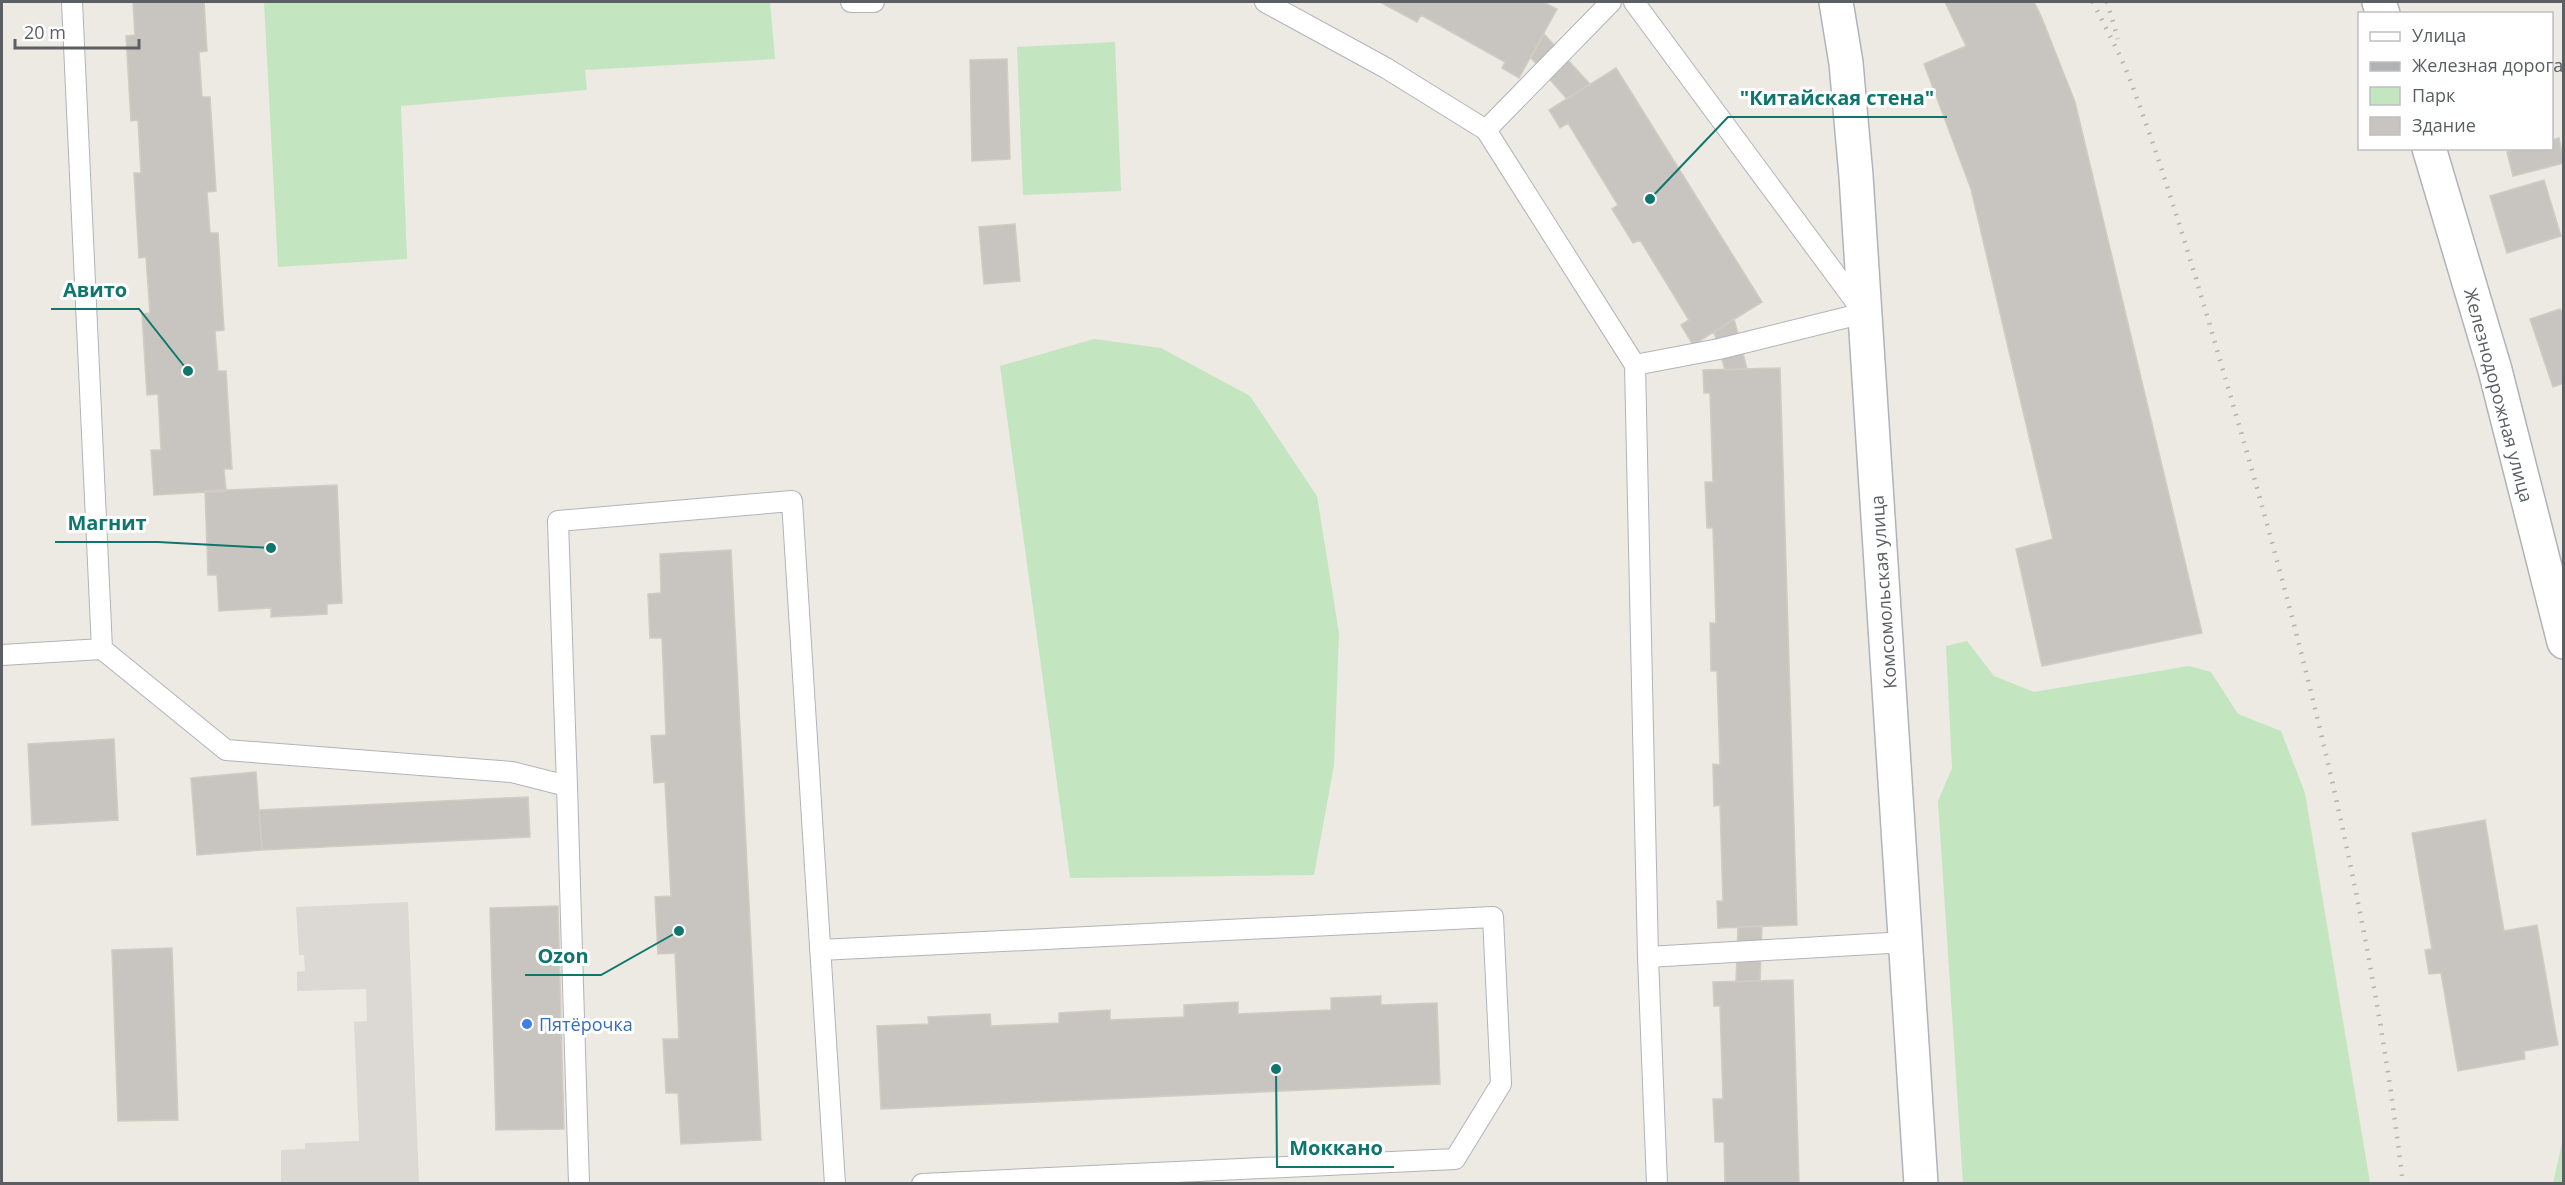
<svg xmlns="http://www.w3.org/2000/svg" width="2565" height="1185" viewBox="0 0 2565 1185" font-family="'Open Sans',sans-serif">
	<rect width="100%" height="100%" fill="#edeae3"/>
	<path fill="#dcd9d5" d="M408,902L419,1183L281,1182V1150L305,1149V1143L359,1141L354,1022L367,1021L366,989L297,991V972L305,971L304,955H299L296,907Z"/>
	<path fill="#c3e5bf" d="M264,2H770L775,59L585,70L587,90L401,106L407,259L278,267Z
		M1115,42L1121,191L1023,195L1017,47Z
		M1094,339L1161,348L1250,396L1317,496L1339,633L1334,765L1314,875L1070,878L1000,366Z
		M1967,641L1994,676L2034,692L2189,666L2211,672L2238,714L2281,731L2305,793L2370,1183H1963L1938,801L1952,768L1946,646Z
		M2563,1139V1183H2553Z"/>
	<path fill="#c8c5c0" stroke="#d2cbc1" stroke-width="1.5" d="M133,2H204L207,51L199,52L202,97H210L216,191L207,192L210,233H218L224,330L215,331L218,371H226L232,469H224L226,491L154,495L151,450H161L158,394L147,395L142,314L150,313L146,257L139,258L134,173H141L138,120L131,121L126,36L135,35Z
		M1380,2H1543L1557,9L1519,78L1502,68L1505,62L1421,15L1417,22Z
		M1945,2H2034L2041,16L2075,102L2202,633L2042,666L2016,549L2053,539L1971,189L1924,64L1966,46Z
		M1544,34L1590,84L1567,99L1531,58Z
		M1007,59L1010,159L972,161L970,60Z
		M1616,68L1762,302L1693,345L1681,325L1689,320L1640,240L1633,243L1612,209L1618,205L1568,123L1560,128L1549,110Z
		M2559,138L2564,163L2513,176L2507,152L2519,148H2552V140Z
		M2544,180L2561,236L2507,253L2490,196Z
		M1015,224L1020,281L984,284L979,227Z
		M2560,309L2564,314V383L2553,387L2530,319Z
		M1734,319L1747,369L1725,370L1714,332Z
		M1780,368L1797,925L1718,928L1717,901H1723L1720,805L1714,806L1713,764L1720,765L1717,671H1711L1710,623H1716L1713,528H1707L1705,482H1713L1710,393H1704L1703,370Z
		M337,485L342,603L327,604V614L271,617V608L219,611L217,575H208L205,491Z
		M731,550L761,1140L681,1144L678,1093H666L663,1039H679L675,953L658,954L655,897L671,896L665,782L654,783L651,736L666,735L662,638H650L648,594L661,593L660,554Z
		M114,739L118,820L32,825L28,744Z
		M256,772L262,850L197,855L191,778Z
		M528,797L530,837L262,850L259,810Z
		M2485,820L2504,931L2537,925L2558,1045L2524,1051L2525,1059L2458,1071L2441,973L2429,974L2425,950L2432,949L2412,833Z
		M558,906L564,1129L496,1130L490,908Z
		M1762,926L1760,981L1736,982L1738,927Z
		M172,948L178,1120L118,1121L112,950Z
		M1793,980L1799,1184H1725L1724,1142H1715L1713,1099H1723L1720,1006H1714L1713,982Z
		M1381,996V1005L1437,1003L1440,1084L881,1109L877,1026L929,1024L928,1017L990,1014L991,1026L1059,1023V1013L1110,1010V1020L1184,1017V1005L1238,1002V1014L1331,1010V998Z"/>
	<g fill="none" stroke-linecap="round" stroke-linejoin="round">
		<defs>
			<path id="service" d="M851,2H874
				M1265,2L1386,68L1486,130L1635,365L1648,957L1657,1184
				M1634,2L1864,313L1719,349L1635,365
				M1486,130L1611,2
				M102,649L226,750L512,772L567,786L579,1184
				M2,655L102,649L72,2
				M567,786L558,521L792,501L835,1184
				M820,950L1493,917L1501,1084L1455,1159L922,1184
				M1648,957L1906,942"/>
			<path id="minor" d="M2379,2L2383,14
				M2429,148L2495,370L2564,642"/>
			<path id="tertiary" d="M1836,2L1846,63L1856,176L1921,1184"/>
		</defs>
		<use href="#service" stroke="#b0b4b8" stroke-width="22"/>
		<use href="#minor" stroke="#b0b4b8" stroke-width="36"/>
		<use href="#tertiary" stroke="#b0b4b8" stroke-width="36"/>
		<use href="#service" stroke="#fff" stroke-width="20"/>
		<use href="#minor" stroke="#fff" stroke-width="33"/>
		<use href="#tertiary" stroke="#fff" stroke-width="33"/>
		<path stroke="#b1b2b3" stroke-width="4.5" stroke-dasharray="1.5 8" stroke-linecap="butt" d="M2093,2C2106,29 2122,57 2132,85C2174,198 2207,316 2241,432C2312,678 2373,929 2403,1184
			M2107,2L2118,39"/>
	</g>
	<circle fill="#3f7fe0" stroke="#fff" stroke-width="2" cx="527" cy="1024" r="6"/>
	<g text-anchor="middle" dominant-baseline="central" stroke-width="6" stroke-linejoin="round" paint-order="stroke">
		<g font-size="18" fill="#5b5f63" stroke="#fff">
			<text transform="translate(2499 395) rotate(75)">Железнодорожная улица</text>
			<text transform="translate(1883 592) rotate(-94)">Комсомольская улица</text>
		</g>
		<g font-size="18" fill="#366cbe" stroke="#fff" text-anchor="start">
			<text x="539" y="1024">Пятёрочка</text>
		</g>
	</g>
	<path fill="none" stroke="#0f766e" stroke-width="2" d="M1650 199L1728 117H1947M188 371L139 309H51M271 548L158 542H55M679 931L601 975H525M1276 1069L1277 1167H1394"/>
	<g fill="#0f766e" stroke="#fff" stroke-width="2">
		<circle cx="1650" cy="199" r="6"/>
		<circle cx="188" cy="371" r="6"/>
		<circle cx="271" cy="548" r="6"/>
		<circle cx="679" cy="931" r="6"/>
		<circle cx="1276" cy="1069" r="6"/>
	</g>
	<g font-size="20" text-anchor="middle" font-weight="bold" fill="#0f766e" stroke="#fff" stroke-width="6" stroke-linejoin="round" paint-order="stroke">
		<text x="1837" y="105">"Китайская стена"</text>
		<text x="95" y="297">Авито</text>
		<text x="107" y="530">Магнит</text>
		<text x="563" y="963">Ozon</text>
		<text x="1336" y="1155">Моккано</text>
	</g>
	<rect width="2565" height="1185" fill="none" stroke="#5b5f63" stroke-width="6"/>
	<rect x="2358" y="12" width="195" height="138" fill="#ffffff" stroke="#bdbfc1" stroke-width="1.5"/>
	<rect x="2370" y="32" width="30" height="9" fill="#ffffff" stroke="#bdbfc1" stroke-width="1.5"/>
	<text x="2412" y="42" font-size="18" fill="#5b5f63">Улица</text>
	<rect x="2370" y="62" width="30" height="9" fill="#b1b2b3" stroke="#bdbfc1" stroke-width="1.5"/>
	<text x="2412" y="72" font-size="18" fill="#5b5f63">Железная дорога</text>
	<rect x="2370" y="87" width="30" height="18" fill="#c3e5bf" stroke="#bdbfc1" stroke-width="1.5"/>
	<text x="2412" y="102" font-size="18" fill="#5b5f63">Парк</text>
	<rect x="2370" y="117" width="30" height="18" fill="#c8c5c0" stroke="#bdbfc1" stroke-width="1.5"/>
	<text x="2412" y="132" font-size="18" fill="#5b5f63">Здание</text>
	<path d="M15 39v9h124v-9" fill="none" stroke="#5b5f63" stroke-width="3"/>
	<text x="24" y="39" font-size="18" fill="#5b5f63" stroke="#ffffff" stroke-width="4.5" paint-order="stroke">20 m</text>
</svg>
